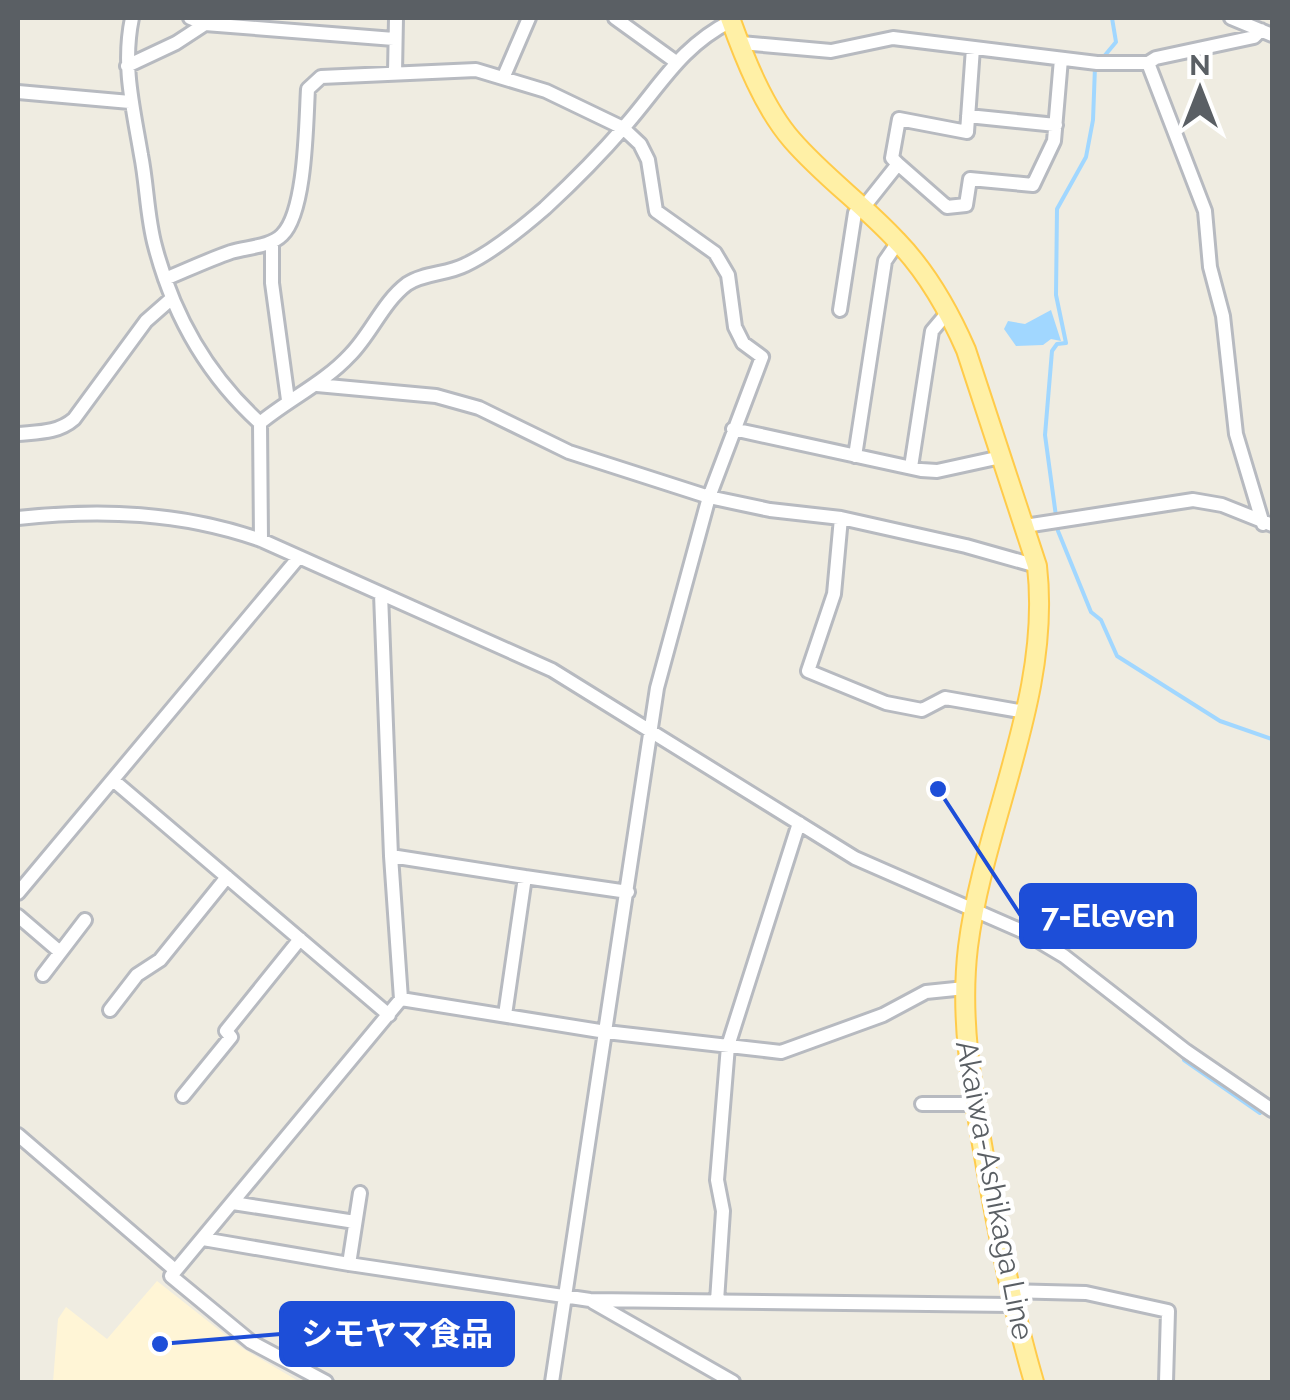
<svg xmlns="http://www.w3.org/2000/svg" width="1290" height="1400" viewBox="0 0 1290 1400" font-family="Raleway,'Noto Sans JP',sans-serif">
	<rect width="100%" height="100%" fill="#efece1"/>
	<path fill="#fff5d6" d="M157,1281L242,1348L300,1382H53L58,1319L66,1307L107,1339Z"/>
	<path fill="#a1d7ff" d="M1051,310L1061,341L1051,339L1043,345L1016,346L1004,329L1008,321L1025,324Z"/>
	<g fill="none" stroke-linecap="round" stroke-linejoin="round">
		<path stroke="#a1d7ff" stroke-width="4" d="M1101,60L1116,42L1112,18
			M1095,67L1093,120L1086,157L1057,209L1056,295L1066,343L1057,344L1052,351L1045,435L1058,531L1091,612L1101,620L1117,656L1220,721L1272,739
			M1184,1060L1260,1113"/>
		<defs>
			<path id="minor" d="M132,18C122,66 133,107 141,155C147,185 147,217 155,246C173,315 207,375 260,423
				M190,18L205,24L394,39
				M615,18L676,62
				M1231,18L1272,35
				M741,43L831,51L893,38L1097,63H1148L1156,58L1254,37L1261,30
				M1148,63L1205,211L1210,267L1223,316L1236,434L1263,524
				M127,66L176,43L205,24
				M395,73L396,18
				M504,76L529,18
				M18,92L130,102
				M968,116L1056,125
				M898,164L947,207L966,205L970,179L1033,185L1054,141L1061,59
				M272,242V283L288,400
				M165,279C187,270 208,260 231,252C247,247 270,247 282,235C306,212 306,122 308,89L321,77L476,70L546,91L623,128L640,144L648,160L656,211L715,253L728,275L735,327L743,343L762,357L709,497L657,688L552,1382
				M840,310L855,213L863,208L898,164L892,158L899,119L967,132L973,48
				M317,385L436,396L479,408L569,452L709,497L770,510L841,518L966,546L1037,566
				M733,429L921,470L937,471L1001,457
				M18,434C38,432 58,433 74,419L146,321L171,299
				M855,456L885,261L898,242
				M911,467L932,331L948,312
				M18,518C101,509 181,512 261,540L552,670L855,858L1022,931L1064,956L1186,1051L1272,1110
				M841,518L834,594L808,671L886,703L922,710L945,698L1025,712
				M1025,526L1193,500L1222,505L1272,525
				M261,540L260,423C289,399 324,383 350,355C371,334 383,302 407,284C423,273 448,274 465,265C493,252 522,228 545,208C572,183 600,155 625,126C661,85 680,47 731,21
				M113,780L389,1015
				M391,856L525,877L505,1015
				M525,877L628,892
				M18,893L299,557
				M18,916L60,952
				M43,975L85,920
				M401,999L606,1032L781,1052L883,1015L926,992L965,988
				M110,1010L137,975L160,960L227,877
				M183,1096L231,1037L226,1031L300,939
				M922,1104H975
				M18,1135L175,1270
				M233,1203L355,1222
				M203,1239L349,1264L590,1300L1011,1305
				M349,1264L360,1193
				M1009,1291L1086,1293L1168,1311L1166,1382
				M717,1301L723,1211L717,1180L728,1046L799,823
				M593,1302L733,1382
				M326,1382L251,1342L171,1276L401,999L391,856L381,594"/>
			<path id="major" d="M730,18C744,57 764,108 792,140C824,177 864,205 897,241C927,272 949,311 966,350L1037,566C1052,696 984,820 968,947C959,1022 973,1093 986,1167C999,1240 1013,1311 1034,1382"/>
		</defs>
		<use href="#minor" stroke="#b7bac0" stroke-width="18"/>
		<use href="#major" stroke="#ffcb4a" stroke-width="22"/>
		<use href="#minor" stroke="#fff" stroke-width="12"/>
		<use href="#major" stroke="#fff0a6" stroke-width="18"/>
	</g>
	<g text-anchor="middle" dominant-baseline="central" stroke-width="9" stroke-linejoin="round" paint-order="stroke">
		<g font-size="30" fill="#5a5f64" stroke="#fff">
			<text transform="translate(995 1190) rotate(79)">Akaiwa-Ashikaga Line</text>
		</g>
	</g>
	<path fill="none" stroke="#1d4ed8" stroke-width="4" d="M938 789L1021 916M160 1344L281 1334"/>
	<g fill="#1d4ed8" stroke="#fff" stroke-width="4">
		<circle cx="938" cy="789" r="10"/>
		<circle cx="160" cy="1344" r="10"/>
	</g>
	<g fill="#1d4ed8" stroke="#1d4ed8" stroke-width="4">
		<rect x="1021" y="885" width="174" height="62" rx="10"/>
		<rect x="281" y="1303" width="232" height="62" rx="10"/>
	</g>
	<g font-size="32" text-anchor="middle" font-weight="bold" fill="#fff">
		<text x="1108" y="927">7-Eleven</text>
		<text x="397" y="1345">シモヤマ食品</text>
	</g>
	<rect width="1290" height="1400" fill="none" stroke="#5a5f64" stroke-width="40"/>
	<g transform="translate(1200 90)" stroke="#ffffff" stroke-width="8" paint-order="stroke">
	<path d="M0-8L18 38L0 25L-18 38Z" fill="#5a5f64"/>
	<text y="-15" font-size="28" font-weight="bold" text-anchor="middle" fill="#5a5f64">N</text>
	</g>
</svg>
